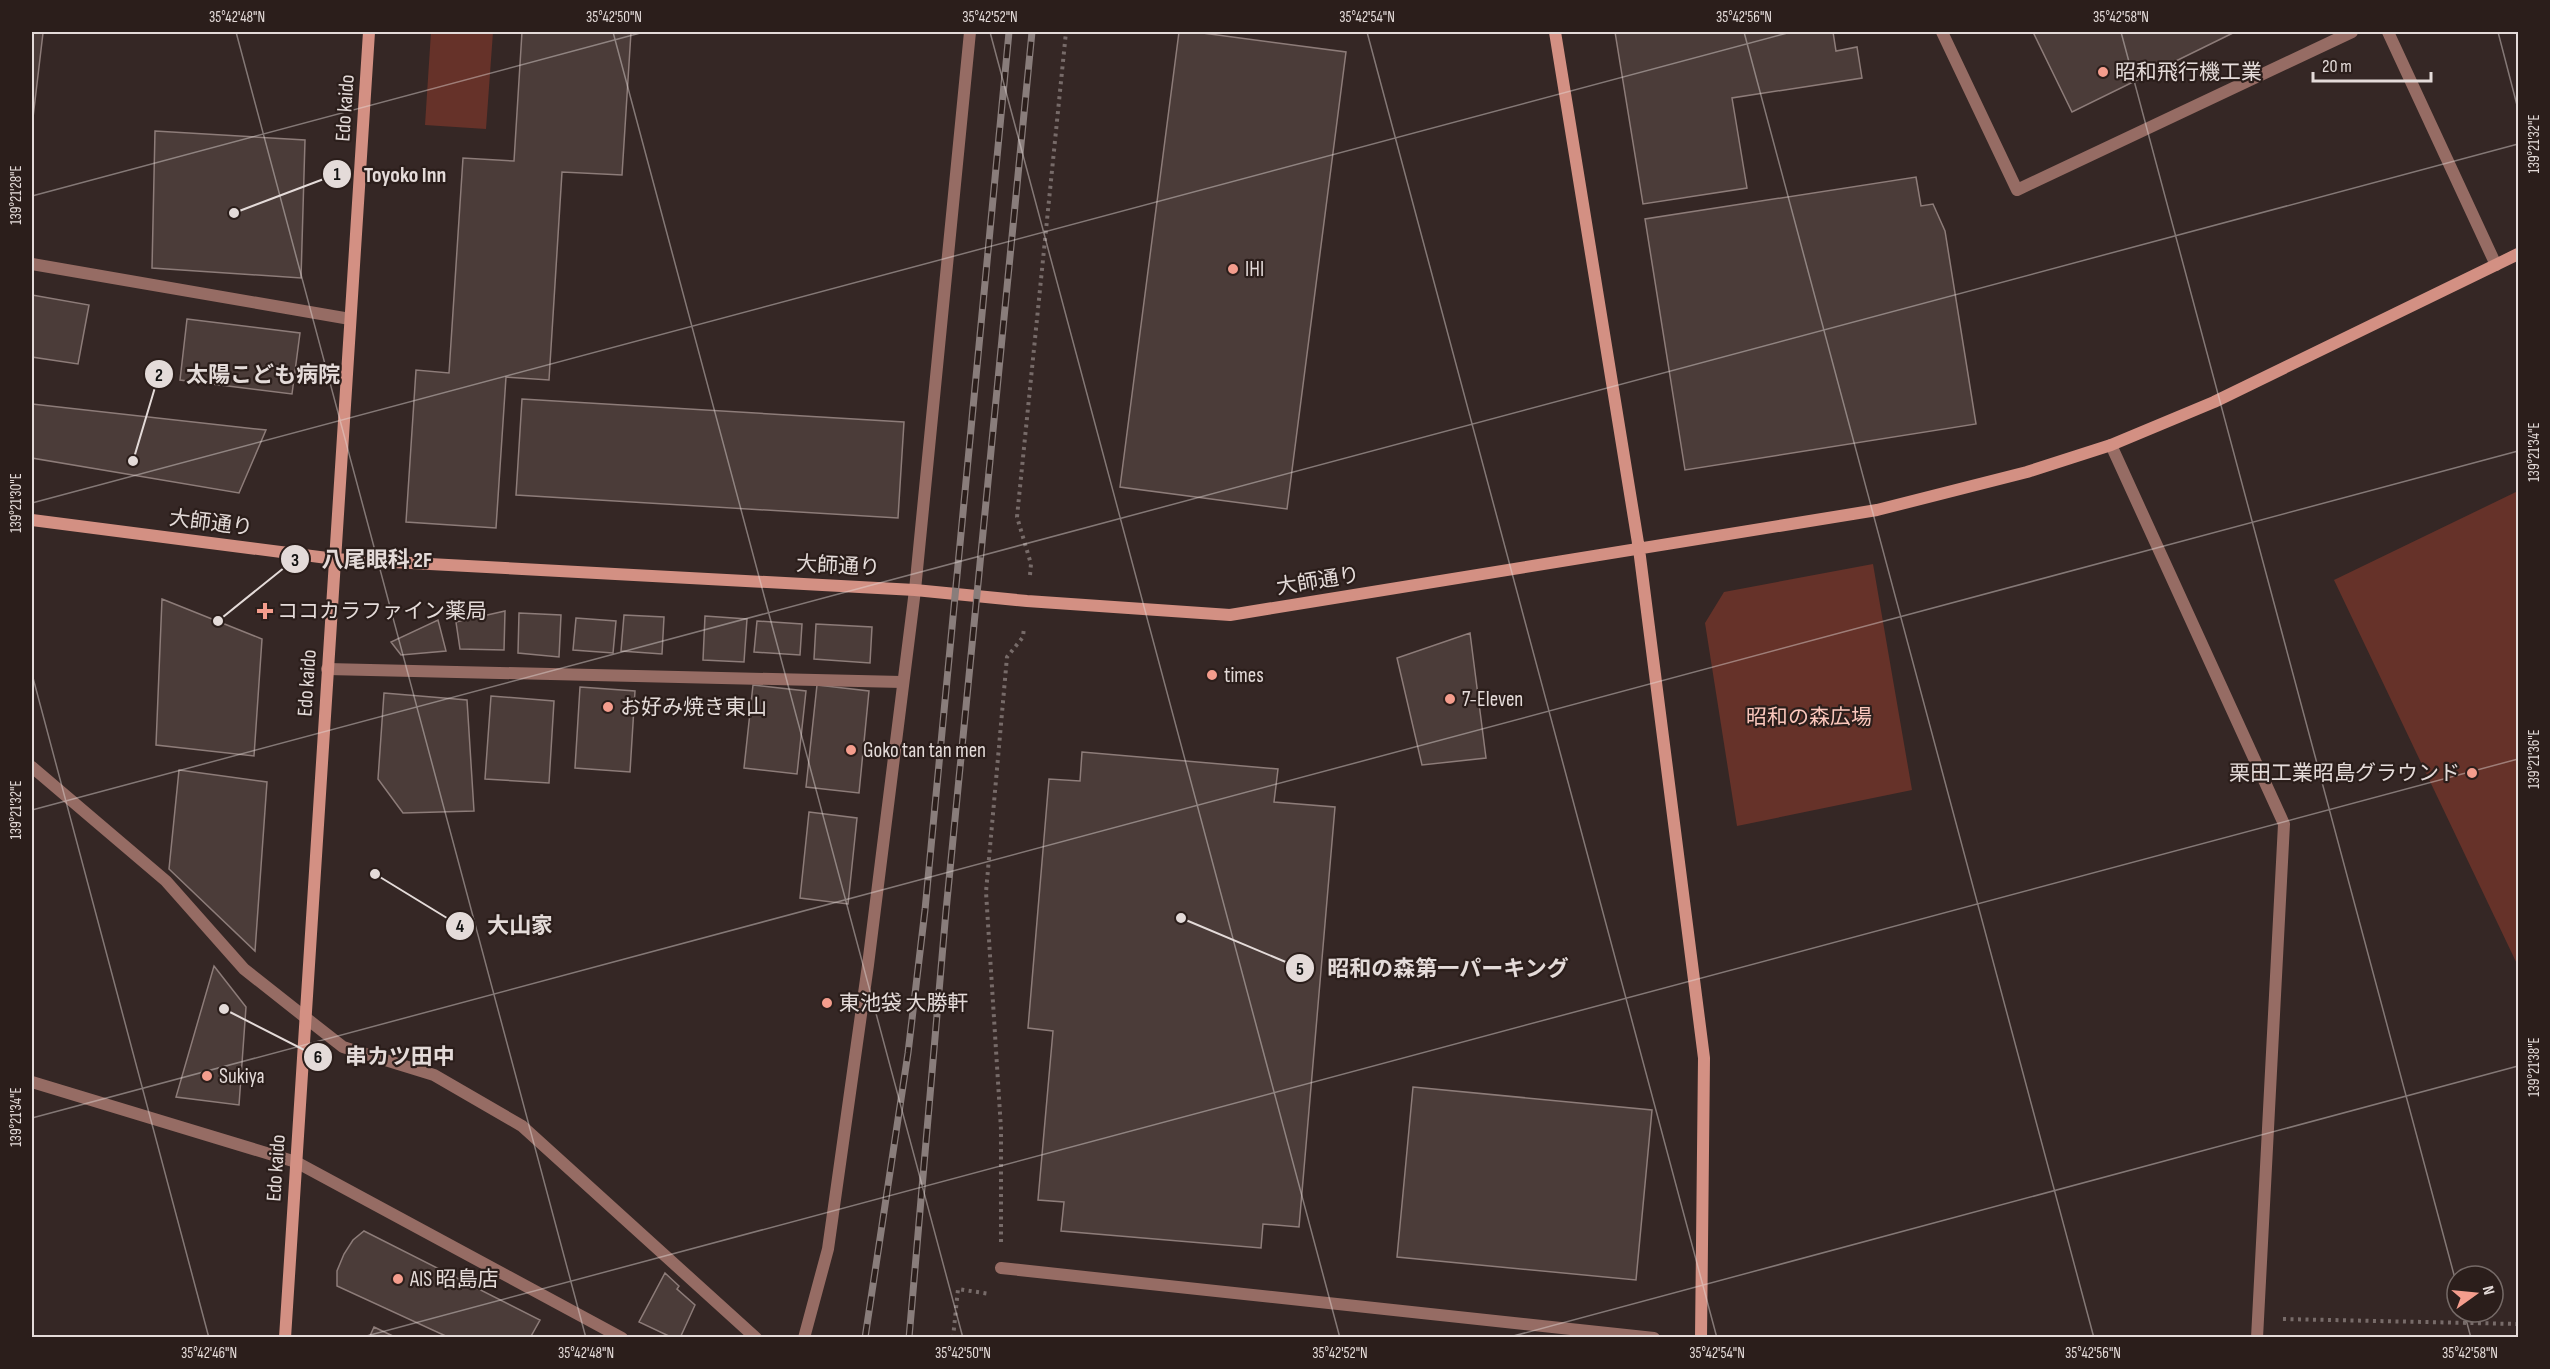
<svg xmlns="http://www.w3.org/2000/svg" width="2550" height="1369" viewBox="0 0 2550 1369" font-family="'Sofia Sans Condensed','Noto Sans JP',sans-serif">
	<rect width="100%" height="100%" fill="#352725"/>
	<path fill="#663229" d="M431,32H493L486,129L425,125Z
		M2518,491V966L2334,580Z
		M1873,564L1912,790L1737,826L1705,623L1724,592Z"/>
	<path fill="#4b3c39" stroke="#8d7c79" stroke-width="1.5" d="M32,32L43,33L32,126Z
		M522,32H631L622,175L562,172L549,380L506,377L496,528L406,522L416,370L449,373L463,158L514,161Z
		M1179,32H1195L1346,52L1287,509L1120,487Z
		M1615,32H1833L1836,51L1857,47L1862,78L1732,98L1747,188L1643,204Z
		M2033,32H2235L2072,112Z
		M155,131L305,140L301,278L152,268Z
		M1916,177L1921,206L1933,204L1945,231L1976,424L1685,470L1645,219Z
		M32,295L89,305L78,364L32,357Z
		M187,319L300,333L292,394L180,380Z
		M522,399L904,422L898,518L516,495Z
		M32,404L266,430L239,493L32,458Z
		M162,599L262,639L254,756L156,745Z
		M505,611L504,650L460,649L456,622Z
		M519,613L561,615L559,657L518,653Z
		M624,615L664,617L662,654L621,651Z
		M705,616L747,619L744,662L703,660Z
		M576,618L616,621L613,653L573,650Z
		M438,620L446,651L401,655L391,642Z
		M757,621L802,624L800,655L754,652Z
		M816,624L872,627L870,663L814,659Z
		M1470,633L1486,758L1422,765L1397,658Z
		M753,685L806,691L797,774L744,768Z
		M817,685L869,691L859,793L806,787Z
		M580,687L635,691L630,772L575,768Z
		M384,693L467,700L474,811L403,813L378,779Z
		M491,696L554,701L549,783L485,779Z
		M1082,752L1278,769L1274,802L1335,807L1299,1227L1263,1224L1261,1248L1061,1231L1064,1202L1038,1200L1053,1031L1028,1028L1049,779L1080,781Z
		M179,770L267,782L255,951L169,869Z
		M809,812L857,818L848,904L800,898Z
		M214,966L246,1007L239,1105L176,1097Z
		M1413,1087L1652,1110L1636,1280L1397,1257Z
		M364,1231L540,1320L530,1338H450L337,1286V1271L344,1254L353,1240Z
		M665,1273L679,1286L677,1289L695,1305L680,1338H673L639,1322Z
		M374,1327L397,1338H369Z"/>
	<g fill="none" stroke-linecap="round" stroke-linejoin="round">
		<path stroke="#776b69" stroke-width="4" stroke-dasharray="3 4.5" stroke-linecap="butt" d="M1030,575L1031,564L1017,517L1066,32
			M1001,1242V1129L986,892L1007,657L1023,637L1024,627
			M2283,1319L2518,1324
			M953,1338L958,1289L990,1294"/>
		<path stroke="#966c64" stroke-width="12" d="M1942,32L2017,190L2352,32
			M2388,32L2496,265
			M2111,445L2284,824L2257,1338
			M327,669L902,682
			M32,767L166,881L244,969L306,1018L343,1047L434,1075L522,1126L756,1338"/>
		<path stroke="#966c64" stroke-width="12" d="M32,264L350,319
			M32,1082L296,1162L622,1338
			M1001,1268L1654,1338
			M804,1338L828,1249L868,965L915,590L970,32"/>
		<path stroke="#d39083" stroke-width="12" d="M1555,32L1639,549L1704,1058L1701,1338
			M32,520L335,559L915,590L1027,601L1230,615L1877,510L2027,472L2111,445L2214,402L2518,254
			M285,1338L369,32"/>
		<defs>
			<path id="rail" d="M865,1338L908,1053L925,910L1009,32
				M909,1338L946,911L1032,32"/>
		</defs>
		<use href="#rail" stroke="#897d7b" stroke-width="7"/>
		<use href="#rail" stroke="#2b1e1b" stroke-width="4.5" stroke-dasharray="14" stroke-linecap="butt"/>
	</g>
	<path fill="none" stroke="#e4dbd9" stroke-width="1.5" stroke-opacity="0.45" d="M236,32L586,1338M613,32L963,1338M990,32L1340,1338M1367,32L1717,1338M1744,32L2094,1338M2121,32L2457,1286M2498,32L2518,109M32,196L644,32M32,503L1791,32M32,674L209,1338M32,810L2518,144M32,1118L2518,451M2464,1312L2471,1338M359,1338L2518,759M1506,1338L2518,1066"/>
	<g fill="#f49d8d" stroke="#2b1e1b" stroke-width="2">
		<circle cx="2103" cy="72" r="6"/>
		<circle cx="1233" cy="269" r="6"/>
		<path d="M262 602h6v6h6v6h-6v6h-6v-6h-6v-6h6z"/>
		<circle cx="1212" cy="675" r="6"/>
		<circle cx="1450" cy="699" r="6"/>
		<circle cx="608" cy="707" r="6"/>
		<circle cx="851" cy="750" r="6"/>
		<circle cx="2472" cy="773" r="6"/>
		<circle cx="827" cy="1003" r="6"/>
		<circle cx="207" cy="1076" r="6"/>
		<circle cx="398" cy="1279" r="6"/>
	</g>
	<g text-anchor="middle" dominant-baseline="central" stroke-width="4.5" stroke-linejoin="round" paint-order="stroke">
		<g font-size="21" fill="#e4dbd9" stroke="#2b1e1b" text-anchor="start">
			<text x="2115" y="72">昭和飛行機工業</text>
			<text x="1245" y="269">IHI</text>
			<text x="277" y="611">ココカラファイン薬局</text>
			<text x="1224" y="675">times</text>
			<text x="1462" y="699">7-Eleven</text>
			<text x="620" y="707">お好み焼き東山</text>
			<text x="863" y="750">Goko tan tan men</text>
			<text x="2460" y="773" text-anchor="end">栗田工業昭島グラウンド</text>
			<text x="839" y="1003">東池袋 大勝軒</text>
			<text x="219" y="1076">Sukiya</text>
			<text x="410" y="1279">AIS 昭島店</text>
		</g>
		<g font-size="21" fill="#e4dbd9" stroke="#2b1e1b">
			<text transform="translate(345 108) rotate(-86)">Edo kaido</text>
			<text transform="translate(211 523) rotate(7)">大師通り</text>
			<text transform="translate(838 566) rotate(3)">大師通り</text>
			<text transform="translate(1318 581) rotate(-9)">大師通り</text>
			<text transform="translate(307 683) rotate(-86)">Edo kaido</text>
			<text transform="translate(276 1168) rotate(-86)">Edo kaido</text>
		</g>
		<g font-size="21" fill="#fbc7bc" stroke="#2b1e1b">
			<text x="1809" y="717">昭和の森広場</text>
		</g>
	</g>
	<path fill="none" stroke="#e4dbd9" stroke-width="2" d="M234 213L337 174M133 461L159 374M218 621L295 559M375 874L460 926M1181 918L1300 968M224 1009L318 1057"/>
	<g fill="#e4dbd9" stroke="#2b1e1b" stroke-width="2">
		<circle cx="234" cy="213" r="6"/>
		<circle cx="133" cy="461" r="6"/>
		<circle cx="218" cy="621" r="6"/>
		<circle cx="375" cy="874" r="6"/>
		<circle cx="1181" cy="918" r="6"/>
		<circle cx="224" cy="1009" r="6"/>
		<circle cx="337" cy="174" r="15"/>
		<circle cx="159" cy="374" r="15"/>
		<circle cx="295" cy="559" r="15"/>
		<circle cx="460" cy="926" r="15"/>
		<circle cx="1300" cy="968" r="15"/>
		<circle cx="318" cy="1057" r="15"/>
	</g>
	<g font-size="18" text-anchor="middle" font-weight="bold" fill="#111">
		<text x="337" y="180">1</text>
		<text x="159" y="381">2</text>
		<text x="295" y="566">3</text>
		<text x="460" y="932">4</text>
		<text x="1300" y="975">5</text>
		<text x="318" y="1063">6</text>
	</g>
	<g font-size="22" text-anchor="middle" font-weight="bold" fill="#e4dbd9" stroke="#2b1e1b" stroke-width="4.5" stroke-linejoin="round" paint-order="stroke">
		<text x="405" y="182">Toyoko Inn</text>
		<text x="263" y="382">太陽こども病院</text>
		<text x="377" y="567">八尾眼科 2F</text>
		<text x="520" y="933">大山家</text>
		<text x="1448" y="976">昭和の森第一パーキング</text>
		<text x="400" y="1064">串カツ田中</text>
	</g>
	<rect width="2550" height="1369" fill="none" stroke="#2b1e1b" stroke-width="66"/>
	<g transform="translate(2475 1294) rotate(75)"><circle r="28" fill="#2b1e1b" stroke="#756a67" stroke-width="1.5"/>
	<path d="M0-4.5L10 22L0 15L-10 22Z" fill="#f49d8d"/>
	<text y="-9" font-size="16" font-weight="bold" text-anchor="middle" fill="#e4dbd9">N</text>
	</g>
	<path d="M2313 72v9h118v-9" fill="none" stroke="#e4dbd9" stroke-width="3"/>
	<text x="2322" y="72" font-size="18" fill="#e4dbd9" stroke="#2b1e1b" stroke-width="4.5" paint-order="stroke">20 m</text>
	<rect x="33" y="33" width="2484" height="1303" fill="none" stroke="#e4dbd9" stroke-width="2"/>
	<g font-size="15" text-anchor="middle" fill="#e4dbd9">
		<text x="237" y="22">35°42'48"N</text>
		<text x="614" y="22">35°42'50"N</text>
		<text x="990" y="22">35°42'52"N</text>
		<text x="1367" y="22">35°42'54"N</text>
		<text x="1744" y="22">35°42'56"N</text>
		<text x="2121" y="22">35°42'58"N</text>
		<text transform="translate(2534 144) rotate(-90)" y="5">139°21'32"E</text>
		<text transform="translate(16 195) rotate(-90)" y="5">139°21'28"E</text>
		<text transform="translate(2534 452) rotate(-90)" y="5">139°21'34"E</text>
		<text transform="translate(16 503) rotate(-90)" y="5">139°21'30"E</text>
		<text transform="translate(2534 759) rotate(-90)" y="5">139°21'36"E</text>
		<text transform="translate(16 810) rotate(-90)" y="5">139°21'32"E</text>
		<text transform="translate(2534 1067) rotate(-90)" y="5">139°21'38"E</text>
		<text transform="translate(16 1117) rotate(-90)" y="5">139°21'34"E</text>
		<text x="209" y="1358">35°42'46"N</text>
		<text x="586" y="1358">35°42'48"N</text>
		<text x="963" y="1358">35°42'50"N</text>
		<text x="1340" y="1358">35°42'52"N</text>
		<text x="1717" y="1358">35°42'54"N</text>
		<text x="2093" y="1358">35°42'56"N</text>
		<text x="2470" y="1358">35°42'58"N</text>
	</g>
</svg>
